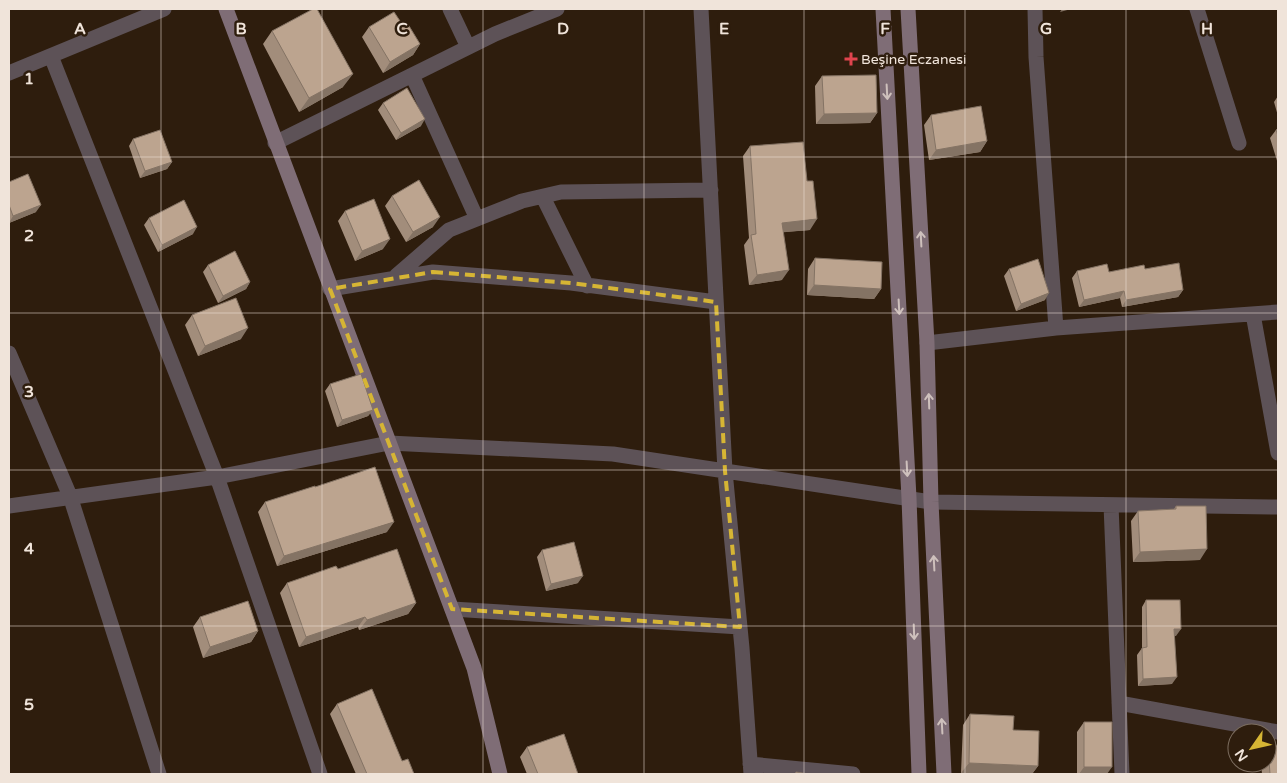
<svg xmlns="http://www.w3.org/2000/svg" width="1287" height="783" viewBox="0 0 1287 783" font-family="'Varela Round',sans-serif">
	<rect width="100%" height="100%" fill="#2e1d0d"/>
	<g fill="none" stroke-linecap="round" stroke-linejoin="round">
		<path stroke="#5d5257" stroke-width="15" d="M450,9L468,47
			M701,9L725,471L742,648L751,774
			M1035,9L1036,57L1056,328
			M1197,9L1239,143
			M51,56L217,477L320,774
			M9,73L164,9
			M412,75L477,219
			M275,143L495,34L557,9
			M543,197L587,286
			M396,276L449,230L522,201L561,192L711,190
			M330,289L433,272L571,283L716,302
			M1253,314L1278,453
			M927,343L1056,328L1278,312
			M9,353L70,496L159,774
			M1111,505L1122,774
			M9,506L217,477L389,443L613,454L931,502L1278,507
			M452,609L740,627
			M1119,703L1278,732
			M750,764L853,774"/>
		<path stroke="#7f6d76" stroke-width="15" d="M226,9L474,668L500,774
			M883,9L909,498L919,774
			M908,9L927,343L931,502L944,774"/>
	</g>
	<path fill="#a28d7b" d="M369,27L420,44L413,55L383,73L362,37Z
		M272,31L343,87L299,112L263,44Z
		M822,76L877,113L870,123L816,124L815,86Z
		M1278,96V116L1274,102Z
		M383,103L421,126L396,140L378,110Z
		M931,115L987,141L980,152L929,160L924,125Z
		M1278,129V164L1270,138L1276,130Z
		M133,139L172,162L167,169L140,178L129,146Z
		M750,146L810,230L783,232L782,280L749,285L744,245L749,238L743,156Z
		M9,182L36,212L9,223Z
		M392,196L433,227L406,242L385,206Z
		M345,211L383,249L355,261L338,221Z
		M149,218L193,234L158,252L144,225Z
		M815,258L881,289L874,299L807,295L808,269Z
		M208,265L250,282L246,289L218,303L203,272Z
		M1009,269L1045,300L1016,311L1004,276Z
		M1145,269L1183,290L1178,297L1122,307L1120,298L1079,307L1072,278L1077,271L1109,272Z
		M192,315L241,339L198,356L185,325Z
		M330,384L373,410L368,416L337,427L325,391Z
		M315,487L387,532L277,566L258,512L265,502Z
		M1176,506L1200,560L1133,562L1131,521L1138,511L1174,509Z
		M542,550L578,583L546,591L537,557Z
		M338,569L416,603L408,614L359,630L358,627L299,647L280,593L287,583Z
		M1146,600L1176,636H1175L1172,684L1138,686L1137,655L1142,648V607Z
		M200,617L258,631L251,642L203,658L193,627Z
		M337,704L402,761L414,774H356L330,714Z
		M970,714L1013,730L1038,766L1032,774H991L961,773L963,725Z
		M1084,722L1107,774H1077V732Z
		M1268,746L1278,774H1262L1261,763H1267V747Z
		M527,747L578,774H527L520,757Z"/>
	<path fill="#847364" d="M1062,9H1071L1060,12Z
		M420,44L413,55L383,73L390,62Z
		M353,74L343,87L299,112L309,98Z
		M877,113L870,123L816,124L824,114Z
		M425,119L421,126L396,140L401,133Z
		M987,141L980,152L929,160L936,150Z
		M172,162L167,169L140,178L145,171Z
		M41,205L36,212L9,223L13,216Z
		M440,217L433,227L406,242L413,232Z
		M817,219L810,230L775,233L782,223Z
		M197,227L193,234L158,252L162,245Z
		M390,239L383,249L355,261L362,251Z
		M789,270L782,280L749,285L757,275Z
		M250,282L246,289L218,303L223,296Z
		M814,285L881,289L874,299L807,295Z
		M1183,290L1178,297L1122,307L1126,300Z
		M1124,291L1120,298L1079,307L1084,300Z
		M1049,293L1045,300L1016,311L1021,304Z
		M248,328L241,339L198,356L205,346Z
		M373,410L368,416L337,427L342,420Z
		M394,522L387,532L277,566L284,556Z
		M1207,549L1200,560L1133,562L1140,552Z
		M583,576L578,583L546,591L551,584Z
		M416,603L408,614L359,630L367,620Z
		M365,617L358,627L299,647L306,637Z
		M1174,629H1181L1176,636H1170Z
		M258,631L251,642L203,658L210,647Z
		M1177,677L1172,684L1138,686L1143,679Z
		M969,763L1038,766L1032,774H991L961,773Z
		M1084,767H1112L1107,774H1079Z"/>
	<path fill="#bca48f" stroke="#847364" d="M313,9H317L353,74L309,98L272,31Z
		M394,12L402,24L406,21L420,44L390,62L369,27Z
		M876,75L877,113L824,114L822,76Z
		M407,88L425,119L401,133L383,103Z
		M981,106L987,141L936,150L931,115Z
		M1278,129V136L1276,130Z
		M160,130L172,162L145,171L133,139Z
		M803,142L807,181H813L817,219L782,223L789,270L757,275L751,235L756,234L750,146Z
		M28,174L41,205L13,216L9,205V182Z
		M419,180L440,217L413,232L392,196Z
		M374,199L390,239L362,251L345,211Z
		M184,200L197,227L162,245L149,218Z
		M235,251L250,282L223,296L208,265Z
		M815,258L882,262L881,289L814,285Z
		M1038,259L1049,293L1021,304L1009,269Z
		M1179,263L1183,290L1126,300L1124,291L1084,300L1077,271L1107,264L1109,272L1144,265L1145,269Z
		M236,298L248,328L205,346L192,315Z
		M361,374L373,410L342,420L330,384Z
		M375,467L394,522L284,556L265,502L315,486V487Z
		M1176,506H1206L1207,549L1140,552L1138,511L1176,509Z
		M574,542L583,576L551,584L542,550Z
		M397,549L416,603L367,620L365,617L306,637L287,583L336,566L338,569Z
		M1146,600H1180L1181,629H1174L1177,677L1143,679L1142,648L1147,647Z
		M248,601L258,631L210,647L200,617Z
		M372,689L402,761L408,759L414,774H366H367L337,704Z
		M970,714L1014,716L1013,730L1039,731L1038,766L969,763Z
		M1084,722H1112V767H1084Z
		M564,734L578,774H538L527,747Z
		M1278,745V774H1270L1268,746Z
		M796,772L809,774H795Z"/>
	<defs><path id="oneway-shaft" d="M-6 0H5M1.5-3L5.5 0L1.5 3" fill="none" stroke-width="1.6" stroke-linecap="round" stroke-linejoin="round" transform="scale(1.25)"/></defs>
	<g stroke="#cec0bc">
		<use href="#oneway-shaft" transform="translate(887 92) rotate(87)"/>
		<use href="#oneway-shaft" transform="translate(921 239) rotate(-93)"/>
		<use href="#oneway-shaft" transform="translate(899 307) rotate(87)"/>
		<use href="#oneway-shaft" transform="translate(929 401) rotate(-92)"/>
		<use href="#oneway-shaft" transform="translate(907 469) rotate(87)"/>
		<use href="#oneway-shaft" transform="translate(934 563) rotate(-93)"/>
		<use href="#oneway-shaft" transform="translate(914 632) rotate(88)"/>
		<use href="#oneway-shaft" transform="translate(942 726) rotate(-93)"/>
	</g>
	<path fill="none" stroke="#d6b534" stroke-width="4" stroke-dasharray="10 6" stroke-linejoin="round" d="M433,272L571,283L716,302L725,471L740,627L452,609L330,289Z"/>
	<path fill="none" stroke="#f0e4da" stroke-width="1" stroke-opacity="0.55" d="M161,9V774M322,9V774M483,9V774M644,9V774M804,9V774M965,9V774M1126,9V774M9,157H1278M9,313H1278M9,470H1278M9,626H1278"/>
	<path fill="#e0444e" stroke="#2e1d0d" stroke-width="2" d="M848.5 51.5h5v5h5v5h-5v5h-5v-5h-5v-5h5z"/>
	<g text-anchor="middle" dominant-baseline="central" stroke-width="5" stroke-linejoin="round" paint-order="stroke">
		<g font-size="14" fill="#f0e4da" stroke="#2e1d0d" text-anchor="start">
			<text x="861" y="59">Beşine Eczanesi</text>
		</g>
	</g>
	<g font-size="16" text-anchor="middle" font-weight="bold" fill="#f0e4da" stroke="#2e1d0d" stroke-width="5" stroke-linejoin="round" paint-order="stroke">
		<text x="80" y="34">A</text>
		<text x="241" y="34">B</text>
		<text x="402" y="34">C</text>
		<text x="563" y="34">D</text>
		<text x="724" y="34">E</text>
		<text x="885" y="34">F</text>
		<text x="1046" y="34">G</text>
		<text x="1207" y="34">H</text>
		<text x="29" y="84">1</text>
		<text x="29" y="241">2</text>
		<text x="29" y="397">3</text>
		<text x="29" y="554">4</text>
		<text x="29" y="710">5</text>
	</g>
	<rect width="1287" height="783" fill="none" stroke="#f0e4da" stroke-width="20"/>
	<g transform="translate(1252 748) rotate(236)"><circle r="24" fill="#2e1d0d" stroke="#7c6d5f"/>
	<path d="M0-4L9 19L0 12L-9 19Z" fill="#d6b534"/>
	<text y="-8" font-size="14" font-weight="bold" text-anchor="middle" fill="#f0e4da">N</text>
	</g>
</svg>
